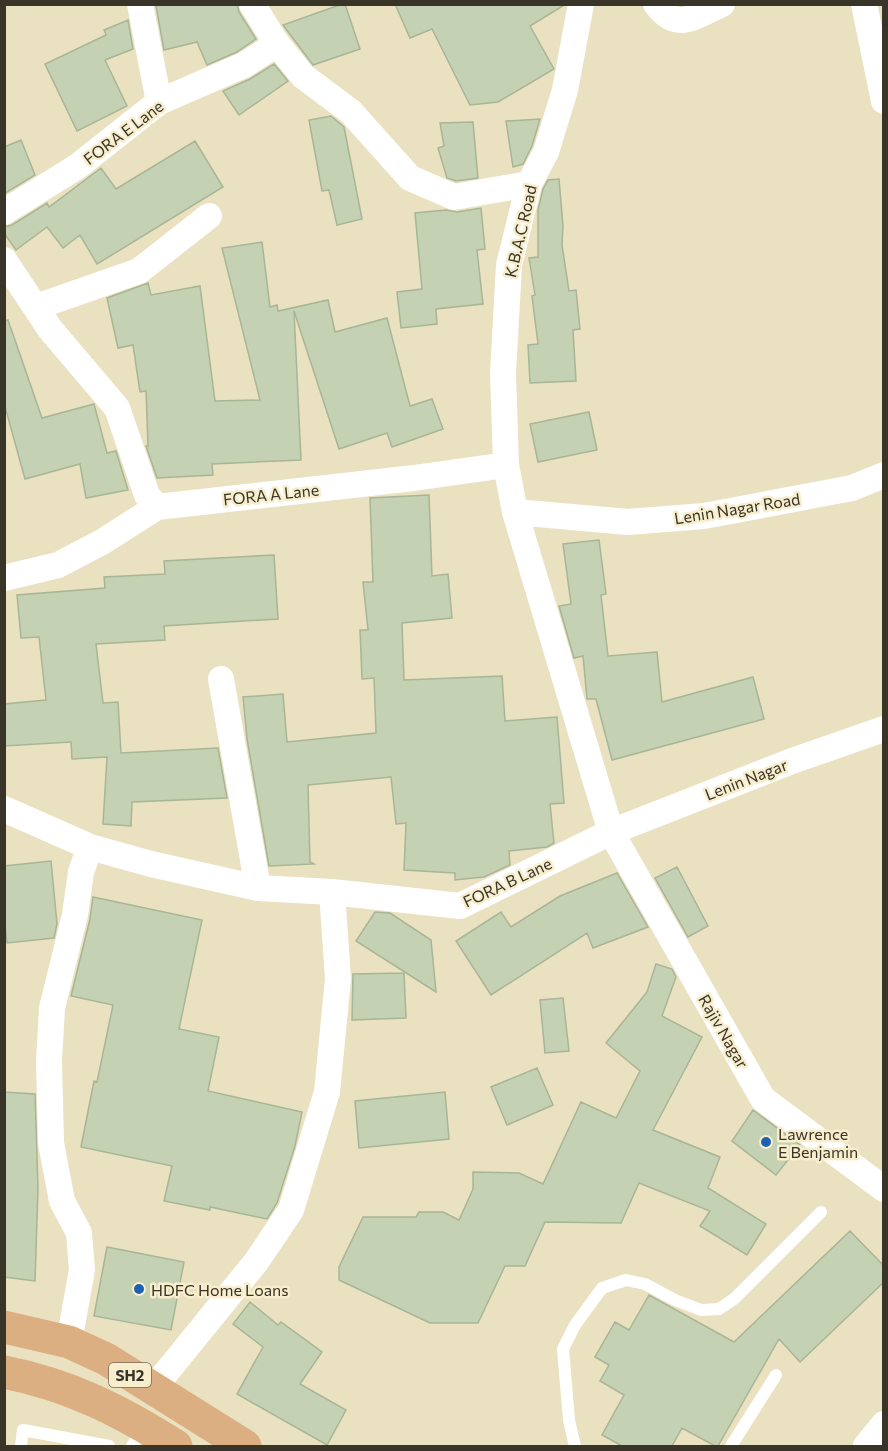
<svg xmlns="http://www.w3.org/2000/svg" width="888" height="1451" viewBox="0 0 888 1451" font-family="Commissioner,sans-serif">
	<rect width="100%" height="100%" fill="#eae1c0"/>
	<path fill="#c4d1b2" stroke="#a8b596" stroke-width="1.5" d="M160,4H237L239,12L256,39L237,52L207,65L197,42L164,50L156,6Z
		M342,4H345L360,49L313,65L283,25Z
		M395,4H566L530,26L554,69L498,102L470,105L432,29L410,38Z
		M128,20L133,49L105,60L127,106L77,131L45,64L106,35L104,30Z
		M274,64L288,81L239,115L223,91L250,79Z
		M331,116L344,127L362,219L337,225L329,190L322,191L309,120Z
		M540,119L532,146L523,164L513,167L506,121Z
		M473,122L478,178L456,181L447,178L438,148L444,146L440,123Z
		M21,140L35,175L4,194V147Z
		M195,141L223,187L97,264L80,235L63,248L47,227L16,250L4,233V227L12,225L47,203L49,207L101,168L116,189Z
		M559,179L563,226L562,245L569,291L576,290L580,329L573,330L576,381L530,383L528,345L538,344L532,296L535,295L529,258L538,257V210L543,189L548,180Z
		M481,208L485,249L477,250L483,304L436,309L437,324L401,328L397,292L422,289L415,213L446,210L457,212Z
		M262,242L270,307L277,305L278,311L328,300L335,332L387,318L410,406L432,399L443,429L392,447L387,433L339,449L294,311L301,460L212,464L213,475L157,478L146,446H148L146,391L140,392L133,345L118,348L107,298L148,283L151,295L200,286L215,401L260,400L222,248Z
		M8,320L42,418L94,404L107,453L116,451L128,490L86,498L80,464L25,479L4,403V321Z
		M589,412L597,450L538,462L530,424Z
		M429,495L432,576L448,574L452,618L402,623L404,680L502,676L505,721L557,717L564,803L550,804L554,843L547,847L509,851L510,865L484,877L455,880V873L404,870L406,823L396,824L391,777L308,785L310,862L314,864L269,866L247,739L243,697L283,694L287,742L376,733L374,678L362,679L360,630H368L363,582H373L370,498Z
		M599,540L606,594L601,595L608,656L657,652L662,702L753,677L764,719L612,760L596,699H587L583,656L574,658L559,606L571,604L563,544Z
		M274,555L278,619L164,626L165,640L96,644L103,703L118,702L121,753L218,748L227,798L132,802L131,826L103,824L107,757L72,759L71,742L4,746V704L46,700L39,637L21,638L17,595L105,588L104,577L165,574L164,561Z
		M51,861L57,924L54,938L7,943L4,915V866Z
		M677,867L708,926L688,937L655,878Z
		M617,873L648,927L593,948L587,933L491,995L456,941L501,912L511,927L560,896Z
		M93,897L202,920L179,1029L219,1037L208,1091L302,1112L295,1146L277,1203L267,1219L210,1207V1210L164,1201L172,1166L81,1147L94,1081L97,1082L113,1005L71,996L90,919Z
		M375,912L390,913L431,940L436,992L356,941Z
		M656,964L672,969L676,977L662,1016L702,1037L653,1130L720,1157L708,1188L766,1224L747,1255L700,1226L710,1211L639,1183L621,1223L545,1222L525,1266H505L478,1323H430L339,1280V1267L363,1217H416L419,1212H443L459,1220L473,1189V1172L519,1173L543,1184L581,1102L616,1118L640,1071L606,1043L647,992Z
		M404,973L406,1018L352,1020L353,974Z
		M563,998L569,1051L545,1053L540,1000Z
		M537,1068L553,1105L507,1125L491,1087Z
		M4,1092L35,1094L38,1189L35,1281L4,1277Z
		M445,1092L449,1139L359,1148L355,1101Z
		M753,1110L800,1145L776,1175L732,1141Z
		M850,1231L884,1266V1282L800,1362L779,1339L718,1446H715L682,1428L672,1446H622L602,1435L624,1395L600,1381L609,1365L595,1357L615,1322L629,1330L649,1295L734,1342Z
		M107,1247L184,1262L171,1330L94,1316Z
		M250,1302L278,1325L281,1322L322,1352L300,1384L346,1410L327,1445L237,1394L263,1347L233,1324Z"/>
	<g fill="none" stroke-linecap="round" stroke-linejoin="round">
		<path stroke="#fff" stroke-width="12" d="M21,1446L23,1430L109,1446
			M132,1446L144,1427
			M575,1446L569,1420L563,1349L575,1325L602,1288L626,1280L645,1284L675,1300L701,1310L719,1309L734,1299L821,1212
			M731,1446L776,1375"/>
		<path stroke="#fff" stroke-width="26" d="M140,4L159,102
			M252,4L277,44L303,76L351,112L410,178L454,197L529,184
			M656,4C677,33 695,16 722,4
			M864,4L884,101
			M4,212L78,166L159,102L244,65L277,44
			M4,260L50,329L117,408L147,495L157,507
			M36,307L139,271L209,216
			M515,512L628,522L704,516L852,488L884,475
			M4,578L58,565L102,542L157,507L414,478L506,465
			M221,679L258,888
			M884,729L792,761L611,832L763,1099L884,1189
			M4,809L90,847L151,864L258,888L332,892L460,906L611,832L515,512L506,465L503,373L509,265L529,184L546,152L565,90L581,4
			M69,1342L82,1270L79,1233L62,1201L51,1143L49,1061L52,1008L75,915L81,872L90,847
			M152,1390L256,1262L291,1210L327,1092L338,979L332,892
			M866,1446L884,1424"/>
		<path stroke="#dcaf82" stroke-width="33" d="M4,1327L69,1342L106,1359L245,1446
			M4,1372C70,1385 121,1411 176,1446"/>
	</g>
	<g fill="#1d61b2" stroke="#f8eecd" stroke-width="2">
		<circle cx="766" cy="1142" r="6"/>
		<circle cx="139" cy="1289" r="6"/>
	</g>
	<g text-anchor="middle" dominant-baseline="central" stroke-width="5" stroke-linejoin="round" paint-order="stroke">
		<rect fill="#f8eecd" stroke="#726c5a" stroke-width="1.5" x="109" y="1363" width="42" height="24" rx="4.5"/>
		<g font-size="15" font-weight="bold" fill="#383428">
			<text x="130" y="1375">SH2</text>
		</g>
		<g font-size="16" fill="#383428" stroke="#f8eecd">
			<text transform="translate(123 132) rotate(-37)">FORA E Lane</text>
			<text transform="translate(520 231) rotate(-77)">K.B.A.C Road</text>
			<text transform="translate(271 494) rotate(-6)">FORA A Lane</text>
			<text transform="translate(737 508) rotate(-9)">Lenin Nagar Road</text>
			<text transform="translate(746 779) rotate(-21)">Lenin Nagar</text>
			<text transform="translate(507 882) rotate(-25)">FORA B Lane</text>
			<text transform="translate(724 1031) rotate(60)">Rajiv Nagar</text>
		</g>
		<g font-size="16" fill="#383428" stroke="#f8eecd" text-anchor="start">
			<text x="778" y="1133">Lawrence<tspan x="778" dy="18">E Benjamin</tspan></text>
			<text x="151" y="1289">HDFC Home Loans</text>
		</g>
	</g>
	<rect width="888" height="1451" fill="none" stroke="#383428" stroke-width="12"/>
</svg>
